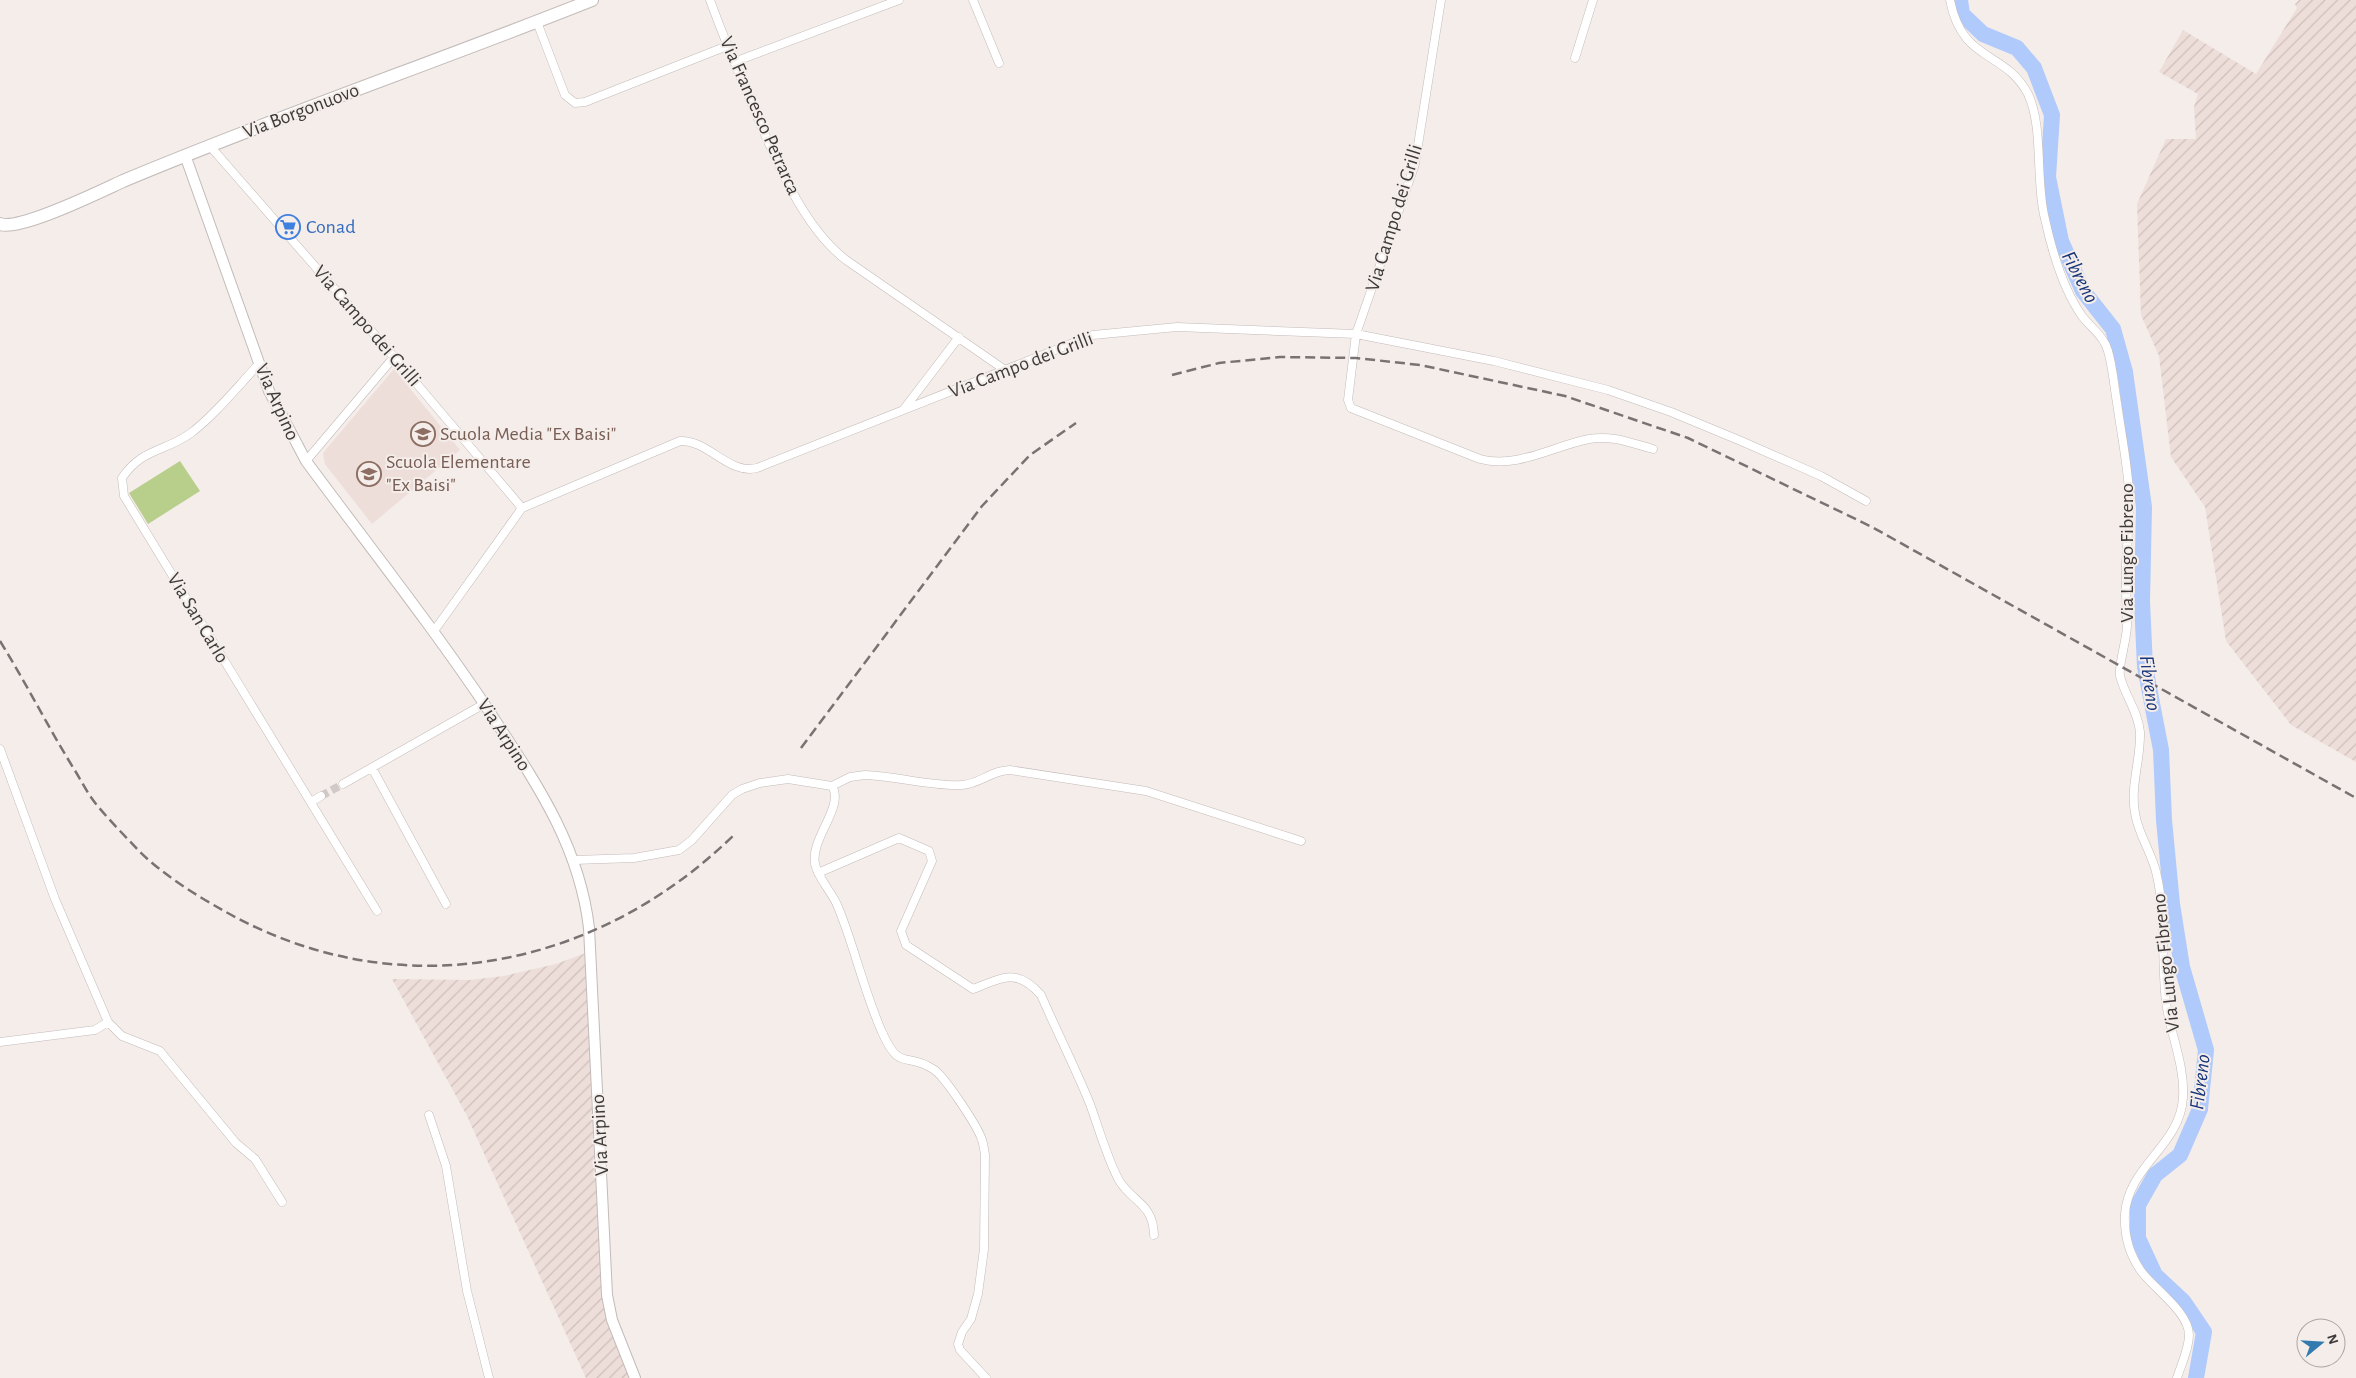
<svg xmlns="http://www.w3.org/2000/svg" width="2356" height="1378" viewBox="0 0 2356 1378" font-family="'Alegreya Sans',sans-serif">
	<defs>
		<pattern id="industrial-furrows" width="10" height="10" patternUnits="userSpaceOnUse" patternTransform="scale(1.25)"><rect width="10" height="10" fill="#eeded9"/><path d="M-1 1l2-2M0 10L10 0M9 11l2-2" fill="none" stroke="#cdbfbb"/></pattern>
	</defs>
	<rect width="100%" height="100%" fill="#f4edea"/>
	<path fill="url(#industrial-furrows)" d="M2299,0H2356V762L2291,725L2226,641L2205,507L2171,457L2159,356L2141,315L2137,204L2166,139H2196L2194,107L2198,94L2159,72L2183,30L2256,74L2297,8L2295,4Z
		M586,953L604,1294L631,1378H586L467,1116L392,979L470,980L504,976L556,964Z"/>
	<path fill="#eeded9" d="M394,369L460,450L372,524L325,464L323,453Z"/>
	<path fill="#b8ce8b" d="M180,461L200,491L148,524L129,493Z"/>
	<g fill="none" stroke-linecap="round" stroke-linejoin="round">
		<path stroke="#b0cafb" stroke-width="16" d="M1960,0L1962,14L1983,34L2017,48L2034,68L2052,115L2048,177L2061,241L2083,291L2113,329L2125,372L2144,507L2142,601L2145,667L2161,750L2164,820L2172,904L2182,967L2206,1050L2200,1109L2180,1155L2155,1175L2138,1205V1238L2155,1275L2183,1301L2204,1332L2196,1378"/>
		<path stroke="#cfc9c7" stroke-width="8" stroke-dasharray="8 4" stroke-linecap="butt" d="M321,796L343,784"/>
		<defs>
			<path id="minor" d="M710,0C724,39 740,76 756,114C777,162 803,227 846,260L1005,370
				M973,0L999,63
				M1950,0C1962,63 2005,50 2028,94C2044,128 2035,181 2045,219C2052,251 2063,289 2082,316C2091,328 2104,336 2108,351C2113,368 2114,386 2117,403C2121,432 2127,461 2129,491C2130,516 2127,541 2126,565C2125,585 2127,605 2127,625C2127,640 2118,665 2120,676C2125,696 2138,711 2140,732C2141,759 2130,786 2135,813C2138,835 2153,854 2157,876C2166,917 2161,960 2166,1002C2170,1033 2185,1065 2183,1097C2181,1145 2128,1166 2125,1214C2124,1234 2129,1254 2141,1271C2154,1289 2189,1312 2189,1335C2189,1349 2181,1365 2177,1378
				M537,22L565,95L575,103L585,102L727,46
				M1575,58L1593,0
				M734,62L899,0
				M210,146L394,357L522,508L434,631
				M259,364C237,387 216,414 191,433C165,452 142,448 122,478L124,496L377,911
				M904,409L959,337
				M1653,449C1630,443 1614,435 1589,439C1553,446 1517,469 1480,459L1351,408L1348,400L1356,334L1494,361L1608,390L1671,412L1741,441L1821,476L1866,501
				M306,461L394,357
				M522,508L680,441C709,440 728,475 757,468L1093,335L1177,327L1356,334L1415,164L1441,0
				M0,749L55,899L108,1022L122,1036L160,1051L236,1143L255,1159L282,1202
				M372,768L446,904
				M343,784L484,704
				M832,786C845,807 810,838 815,864C818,879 833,893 838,907C855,948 864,992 882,1032C900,1073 906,1051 933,1069C944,1075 978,1127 982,1140C984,1145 984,1150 985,1155L984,1249L978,1294L971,1319L962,1332L958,1344L960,1350L986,1378
				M311,802L321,796
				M574,860L634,858L679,850L692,840L732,795L742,789L760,783L788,779L832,786L850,777L865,775C896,776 934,787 962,785C980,784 992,770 1010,770L1146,791L1301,841
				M818,873L899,838L929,851L932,861L901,931L906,945L973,989C1004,977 1017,968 1041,995C1057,1032 1075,1067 1090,1104C1098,1126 1109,1164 1120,1182C1134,1203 1153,1204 1154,1235
				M0,1042L95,1030L108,1022
				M429,1115L446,1166L467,1291L489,1378"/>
			<path id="tertiary" d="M185,155L269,391L306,461C368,545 433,627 491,714C536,783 579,844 589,928L607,1295L612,1320L635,1378"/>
			<path id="primary" d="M0,224C20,231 101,191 123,181C278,116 436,62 592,0"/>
		</defs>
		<use href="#minor" stroke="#c3bbb9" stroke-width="9"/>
		<use href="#tertiary" stroke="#c3bbb9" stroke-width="12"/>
		<use href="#primary" stroke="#c3bbb9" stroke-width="14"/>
		<use href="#minor" stroke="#fff" stroke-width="8"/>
		<use href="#tertiary" stroke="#fff" stroke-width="10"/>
		<use href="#primary" stroke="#fff" stroke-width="12"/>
		<path stroke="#787372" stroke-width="2.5" stroke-dasharray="10 5" stroke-linecap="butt" d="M1172,375L1219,363L1280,357L1356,358L1420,365L1565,396L1688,438L1872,527L2356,798
			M0,641C26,683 48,727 74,769C81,780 87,793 96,804C109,820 125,836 139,851C162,874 197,896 226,912C399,1009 597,970 736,833
			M801,748L982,506L1030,455L1076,423"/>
	</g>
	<defs>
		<symbol id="supermarket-ring" viewBox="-11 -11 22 22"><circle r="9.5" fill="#f4edea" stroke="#3f7fe0" stroke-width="1.5"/><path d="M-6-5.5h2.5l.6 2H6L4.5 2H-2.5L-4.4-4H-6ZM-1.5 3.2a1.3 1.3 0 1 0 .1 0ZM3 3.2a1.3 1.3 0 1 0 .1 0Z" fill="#3f7fe0"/></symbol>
		<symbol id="school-ring" viewBox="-11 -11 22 22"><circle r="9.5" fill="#f4edea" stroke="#8d6e63" stroke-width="1.5"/><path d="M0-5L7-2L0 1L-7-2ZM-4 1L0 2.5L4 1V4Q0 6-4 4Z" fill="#8d6e63"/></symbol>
	</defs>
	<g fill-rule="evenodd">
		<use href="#supermarket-ring" x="274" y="213" width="28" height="28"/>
		<use href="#school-ring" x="409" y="420" width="28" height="28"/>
		<use href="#school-ring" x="355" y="460" width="28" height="28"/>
	</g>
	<g text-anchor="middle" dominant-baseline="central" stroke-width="4" stroke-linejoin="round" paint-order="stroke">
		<g font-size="20" fill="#3d3a39" stroke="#f4edea">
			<text transform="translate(301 111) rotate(-21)">Via Borgonuovo</text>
			<text transform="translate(760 116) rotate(66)">Via Francesco Petrarca</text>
			<text transform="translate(1394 218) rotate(-73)">Via Campo dei Grilli</text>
			<text transform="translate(367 326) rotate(49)">Via Campo dei Grilli</text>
			<text transform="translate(1021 365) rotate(-21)">Via Campo dei Grilli</text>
			<text transform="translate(277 402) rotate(66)">Via Arpino</text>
			<text transform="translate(2127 553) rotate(-90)">Via Lungo Fibreno</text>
			<text transform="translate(198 618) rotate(59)">Via San Carlo</text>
			<text transform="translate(504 735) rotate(57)">Via Arpino</text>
			<text transform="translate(2166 963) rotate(-96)">Via Lungo Fibreno</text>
			<text transform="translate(600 1135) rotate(-93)">Via Arpino</text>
		</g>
		<g font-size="20" fill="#366cbe" stroke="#f4edea" text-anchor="start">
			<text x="306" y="227">Conad</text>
		</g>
		<g font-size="20" fill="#785e54" stroke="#f4edea" text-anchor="start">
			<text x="440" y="434">Scuola Media "Ex Baisi"</text>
			<text x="386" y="462">Scuola Elementare<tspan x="386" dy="23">"Ex Baisi"</tspan></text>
		</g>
		<g font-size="21" font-style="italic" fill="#17357a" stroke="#f4edea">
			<text transform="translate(2080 277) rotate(62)">Fibreno</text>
			<text transform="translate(2150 683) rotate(82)">Fibreno</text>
			<text transform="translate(2200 1082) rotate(-83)">Fibreno</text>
		</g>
	</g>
	<g transform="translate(2321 1343) rotate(72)"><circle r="24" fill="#f4edea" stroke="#aba5a3"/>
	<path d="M0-4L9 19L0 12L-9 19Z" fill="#337baf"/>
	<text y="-8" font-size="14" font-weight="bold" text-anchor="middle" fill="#3d3a39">N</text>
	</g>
</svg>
